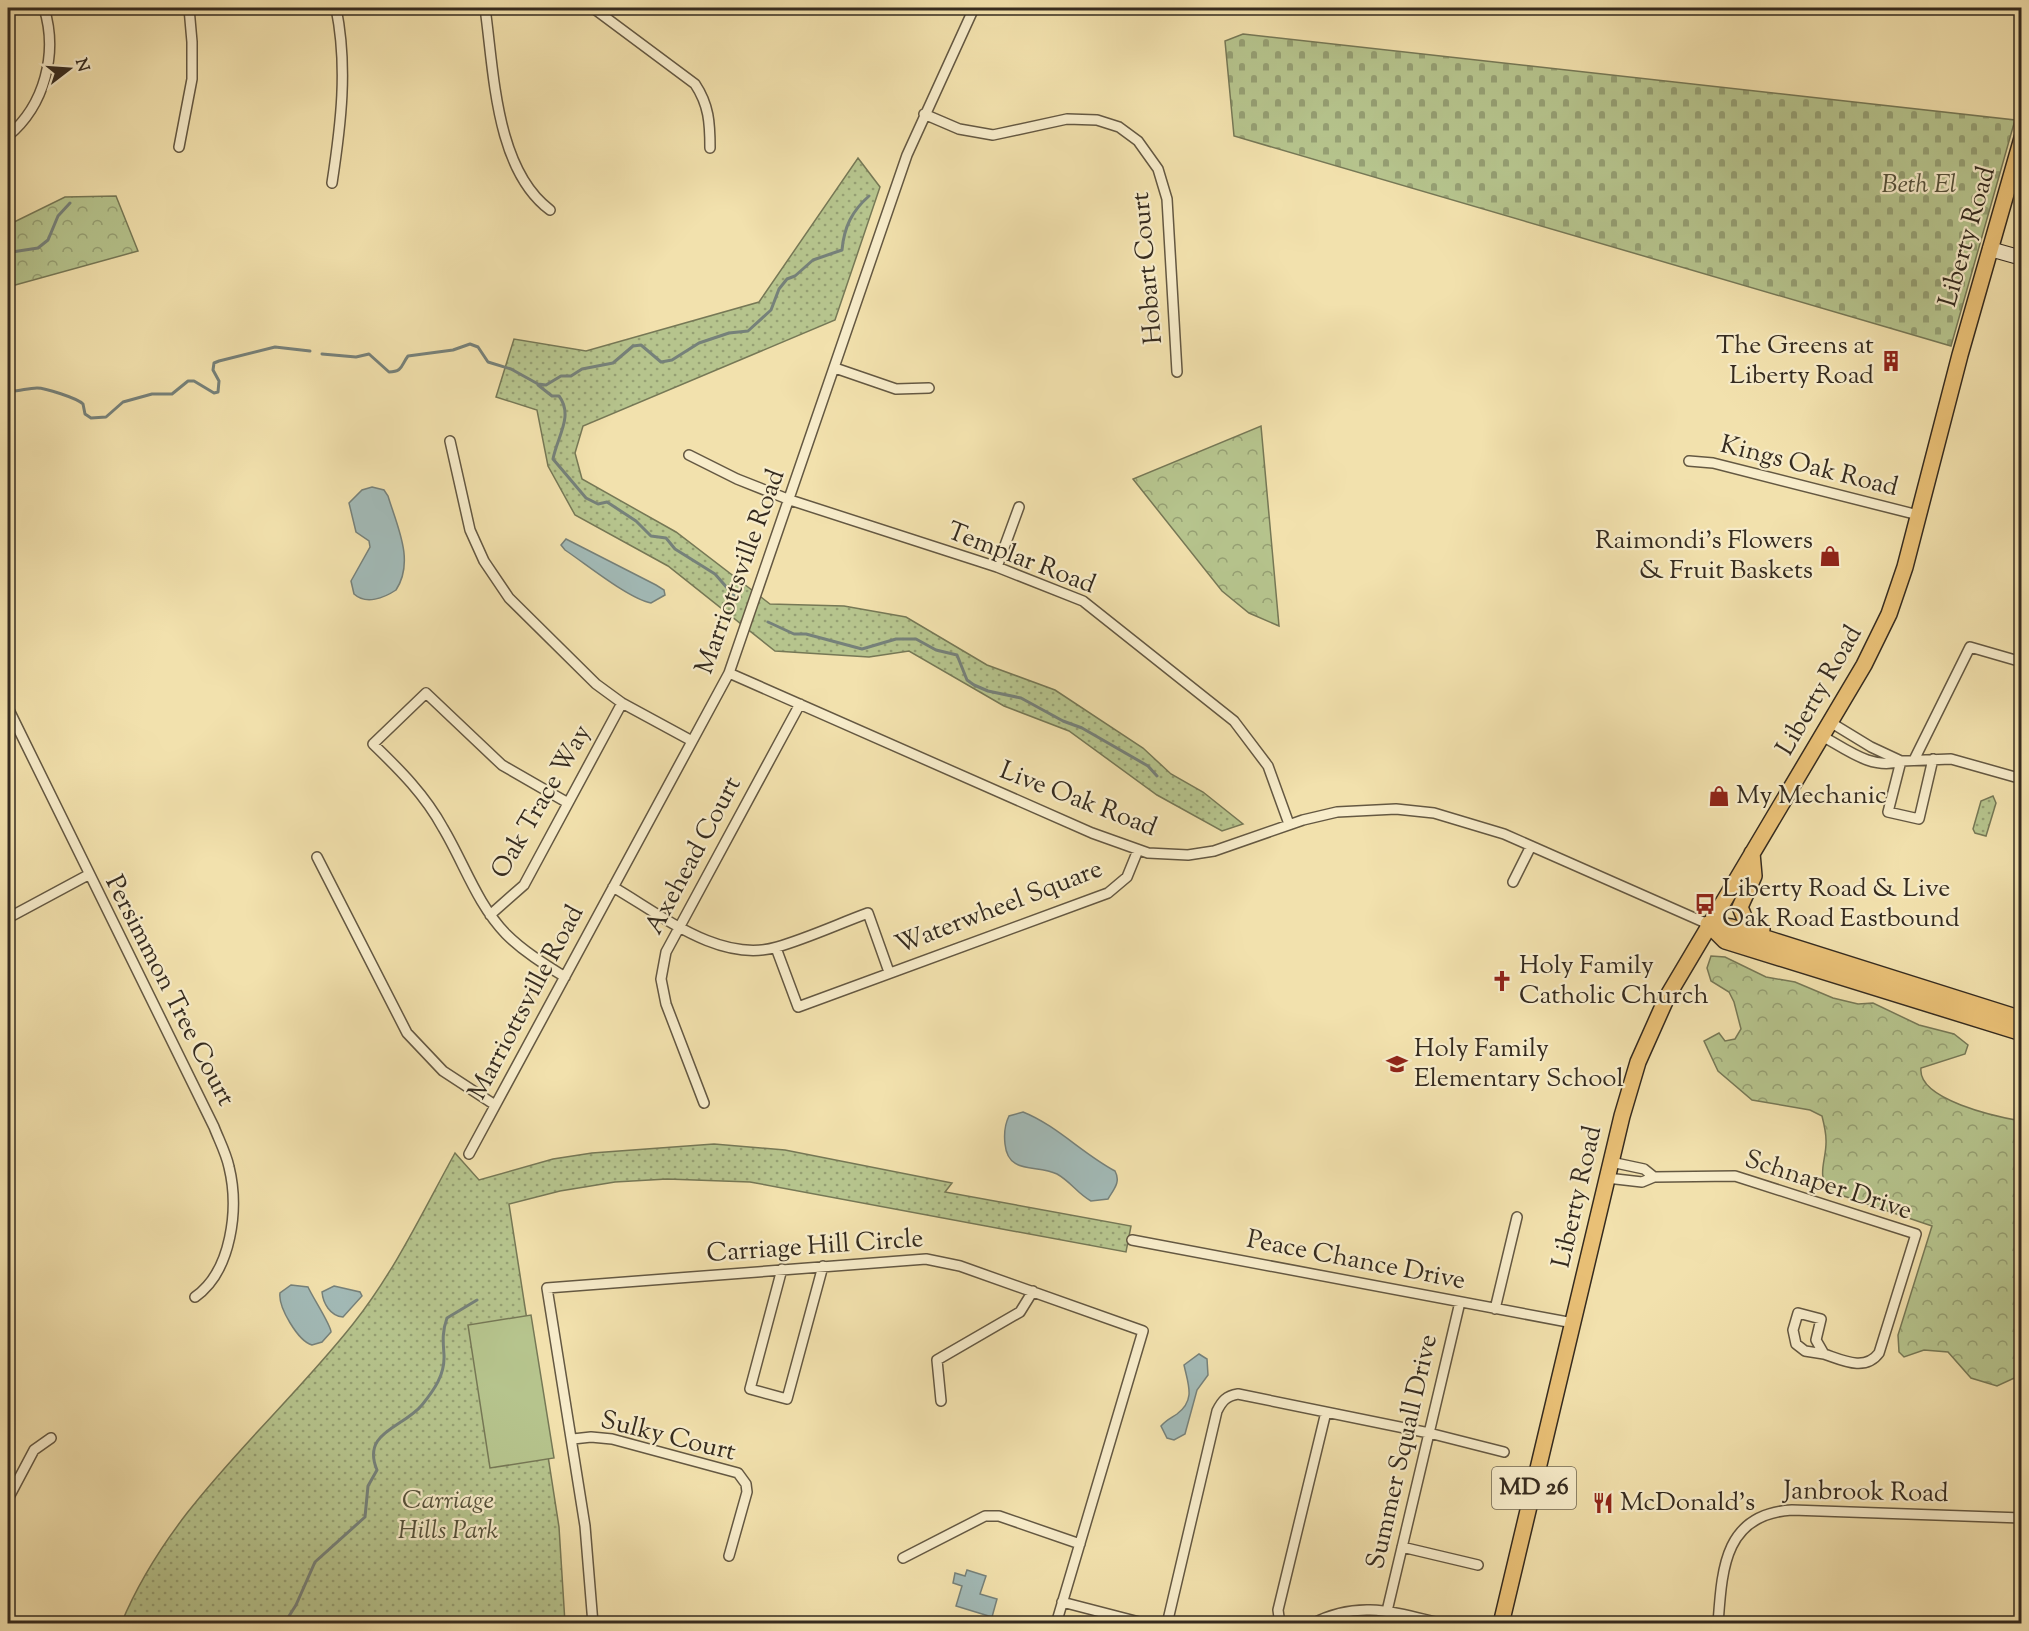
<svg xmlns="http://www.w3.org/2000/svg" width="2029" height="1631" viewBox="0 0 2029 1631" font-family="'Sorts Mill Goudy',serif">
	<defs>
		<pattern id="grass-dots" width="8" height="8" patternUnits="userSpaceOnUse" patternTransform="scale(1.5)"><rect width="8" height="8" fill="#b6c48d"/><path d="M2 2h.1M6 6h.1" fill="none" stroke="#959f73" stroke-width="1.8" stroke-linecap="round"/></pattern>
		<pattern id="forest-crowns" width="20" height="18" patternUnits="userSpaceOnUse" patternTransform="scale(1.5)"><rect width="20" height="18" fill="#b6c48d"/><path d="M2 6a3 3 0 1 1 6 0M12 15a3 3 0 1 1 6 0" fill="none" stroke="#959f73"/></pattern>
		<pattern id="cemetery-stones" width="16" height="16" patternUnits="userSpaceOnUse" patternTransform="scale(1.5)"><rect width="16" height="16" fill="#b6c48d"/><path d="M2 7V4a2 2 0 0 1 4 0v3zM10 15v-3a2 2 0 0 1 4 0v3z" fill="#959f73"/></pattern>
	</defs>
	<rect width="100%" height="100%" fill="#f2e1ad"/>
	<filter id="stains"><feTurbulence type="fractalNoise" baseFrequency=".00333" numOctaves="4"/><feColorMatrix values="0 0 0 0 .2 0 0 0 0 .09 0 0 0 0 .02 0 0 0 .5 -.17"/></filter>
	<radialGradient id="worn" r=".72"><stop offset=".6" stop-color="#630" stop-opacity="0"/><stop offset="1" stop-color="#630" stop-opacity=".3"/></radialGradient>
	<path fill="url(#grass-dots)" stroke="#767856" stroke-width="1.5" d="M858,158L880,187L835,320L583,426L575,453L582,479L676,532L770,604L844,606L906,617L987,665L1055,690L1143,748L1171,774L1203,792L1243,824L1222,831L1157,795L1069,731L1004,706L909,651L869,657L775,651L668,566L575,515L548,466L537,410L496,397L514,339L586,351L759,302Z
		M1993,796L1996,803L1986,836L1975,833L1973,829L1981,801Z
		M714,1144L785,1150L952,1183L945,1192L1131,1226L1126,1252L750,1182L667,1179L615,1182L560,1191L509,1204L559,1527L565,1623L121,1624C171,1503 274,1424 353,1324C395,1271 423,1211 455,1153L479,1180L553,1159L592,1153Z"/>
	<path fill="url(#forest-crowns)" stroke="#767856" stroke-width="1.5" d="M116,196L138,251L8,287V225L65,197Z
		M1261,426L1279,626L1249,613L1222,591L1133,479Z
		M1711,956L1725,957L1766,977L1795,982L1833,998L1858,1004L1873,1003L1919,1025L1954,1034L1968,1045L1965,1054L1921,1068C1917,1100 1998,1117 2021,1121V1375L1997,1386L1971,1378L1948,1352L1924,1350L1904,1357L1899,1352L1898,1335L1932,1226L1829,1191C1816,1174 1827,1159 1826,1140C1826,1132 1824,1124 1822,1116L1810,1110L1752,1100L1718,1071L1704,1041L1719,1033L1725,1041L1735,1039L1741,1029L1734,1002L1729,992L1711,981L1707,968Z"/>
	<path fill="url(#cemetery-stones)" stroke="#767856" stroke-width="1.5" d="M1243,34L2015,120L1951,346L1234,136L1225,41Z"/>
	<path fill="#b6c48d" stroke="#767856" stroke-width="1.5" d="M531,1315L554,1458L490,1468L468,1325Z"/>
	<path fill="#a2bab7" stroke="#76817a" stroke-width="1.5" d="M372,487L384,490L388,496C397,526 415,561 396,590C384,598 366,605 354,594L351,581L370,547L369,541L356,532L349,503L362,490Z
		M566,539L656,585L664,590L665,595L651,603C629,599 586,564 565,550L561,545Z
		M1023,1112C1056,1125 1083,1154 1115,1171C1121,1182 1114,1189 1108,1199L1091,1201C1078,1194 1070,1181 1057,1174C1036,1164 1008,1175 1005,1144C1004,1135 1005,1124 1009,1116Z
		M291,1285L308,1287C313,1298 331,1325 331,1332L322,1342L312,1345C298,1341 278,1307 280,1293Z
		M334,1286L360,1292L362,1296L343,1317C330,1316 323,1303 322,1292Z
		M1199,1354L1207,1359L1208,1375L1197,1390L1185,1434L1174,1440L1167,1438L1161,1426C1166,1420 1171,1418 1177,1414C1196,1400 1188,1384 1184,1365Z
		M967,1570L986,1576L980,1594L997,1599L992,1617L956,1606L962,1586L953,1583L955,1573L965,1576Z"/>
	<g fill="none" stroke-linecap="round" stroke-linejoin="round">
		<path stroke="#76817a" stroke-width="3" d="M8,256L12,252L38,248L48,240L58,216L70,203
			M322,354L356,357L369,354L389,372C403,372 401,365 408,356L453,350L470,344L478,347L488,362L511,369L538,384L546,385L561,376H571L582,369L613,363L633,346L641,345L661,362L672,360L699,343L729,333L748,331L771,310L779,289L787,279L795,276L813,260L842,250C844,227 852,211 869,196
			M538,385L552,396H559C574,416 557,437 553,459L586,498L598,504L607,502L636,521L651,536L666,538L675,549L715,574L736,598
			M8,391C18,392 27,388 37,388C45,388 77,398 83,404L85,414L91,418L106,417L123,402L152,394H172L188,381H194L214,393L218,392L219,381L213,370L214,363L219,361L275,347L310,351
			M768,622L794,634H806L862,649L896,639H916L936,650L957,655L967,680L974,685L988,691L1021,698L1063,721L1082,728L1148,766L1157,776
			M284,1624L296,1605L315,1562L365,1517L368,1486L377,1470C361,1432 403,1428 422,1405C434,1390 445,1375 444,1355C443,1341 442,1332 447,1318L477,1300"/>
		<defs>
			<path id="street" d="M485,8C494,71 495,169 550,210
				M593,8L695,84C709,105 710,123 710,148
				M924,114L959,129L993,135L1067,119L1097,120L1119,127L1138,141L1158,169L1167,199L1177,372
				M8,136C45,105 58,53 44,8
				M179,147L192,79V42L189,8
				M332,183C341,124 348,67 336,8
				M835,368L896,389L929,388
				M450,441L470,530L484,561L509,598L596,684L622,703L692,741
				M689,455L737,479L790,500L997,567L1083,601L1234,721L1268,766L1289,824
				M1689,461L1713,463L1918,515
				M997,567L1019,507
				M729,673L1092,833L1148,853L1188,855L1214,851L1303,820L1337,812L1396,809L1434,813L1504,834L1708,924
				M8,708L214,1127C219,1140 226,1153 229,1167C239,1208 232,1271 195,1297
				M1822,736C1846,749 1873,771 1901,761L1871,747L1830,722
				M1933,759L1919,819L1888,812L1901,761L1951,759L2022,779
				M1914,760L1970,647L2022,662
				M317,857L407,1033L443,1071L495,1105
				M1513,882L1531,846
				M613,887C660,914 720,964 777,947C808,938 838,924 868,913L889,972
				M490,915L524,885L622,703
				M8,918L88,875
				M776,948L798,1007L1108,893L1127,877L1138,850
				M565,977C544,964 523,951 506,934C477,904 464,863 443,828C425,795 400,770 373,744L426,693L502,765L568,803
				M704,1103L666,1004L661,979L666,952L800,704
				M469,1154L729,673L907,155L974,8
				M1611,1162L1644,1169L1654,1177
				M1607,1178L1642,1182L1654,1177L1735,1176L1916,1234L1879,1353C1865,1372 1842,1360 1824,1354L1816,1340L1821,1319L1798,1313L1793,1330L1796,1344L1805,1351L1824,1354
				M1132,1240L1573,1323
				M782,1269L750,1389L787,1399L823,1266
				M1495,1309L1517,1217
				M941,1401L937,1360L1020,1312L1033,1291
				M573,1439L591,1437L612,1439L738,1473L746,1484L747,1492L729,1556
				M8,1499L34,1450L51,1438
				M1402,1547L1478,1565
				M903,1558L985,1516H999L1080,1544
				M1062,1602L1147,1624
				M1387,1611L1460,1302
				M593,1624L585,1526L547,1288L926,1259L960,1266L1143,1331L1056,1624
				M1167,1624L1217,1411C1222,1401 1226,1396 1238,1394L1429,1433L1504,1452
				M1280,1624L1278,1610L1326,1412
				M1312,1624C1359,1599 1396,1613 1444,1624
				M1718,1624C1722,1569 1724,1514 1792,1510L2022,1518"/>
			<path id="secondary" d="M1990,249L2022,258"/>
			<path id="primary" d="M1752,853L1754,876L1740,907L1747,924L1762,929
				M1708,924L1725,941L2022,1033
				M1708,924L1731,927L1775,941L2022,1019
				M1501,1624L1622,1116L1638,1062L1667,997L1864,665L1889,614L1905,567L1960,355L2022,138"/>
		</defs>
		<use href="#street" stroke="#645842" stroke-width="12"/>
		<use href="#secondary" stroke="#352b1f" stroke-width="16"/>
		<use href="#primary" stroke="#352b1f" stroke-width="18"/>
		<use href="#street" stroke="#f7ecca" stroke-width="9"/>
		<use href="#secondary" stroke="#f7ecca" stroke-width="14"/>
		<use href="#primary" stroke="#e9c076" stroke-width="15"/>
	</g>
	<defs>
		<symbol id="building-bare" viewBox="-9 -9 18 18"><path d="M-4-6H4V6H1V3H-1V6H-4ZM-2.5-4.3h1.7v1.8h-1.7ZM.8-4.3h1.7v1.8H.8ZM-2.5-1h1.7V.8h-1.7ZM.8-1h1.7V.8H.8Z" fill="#8f2418" stroke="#f7ecca" stroke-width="2.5" paint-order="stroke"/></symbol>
		<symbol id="shop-bare" viewBox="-9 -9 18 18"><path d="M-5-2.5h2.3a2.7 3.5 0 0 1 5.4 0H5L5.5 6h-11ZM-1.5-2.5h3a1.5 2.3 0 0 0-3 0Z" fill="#8f2418" stroke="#f7ecca" stroke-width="2.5" paint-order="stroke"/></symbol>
		<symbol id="bus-bare" viewBox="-9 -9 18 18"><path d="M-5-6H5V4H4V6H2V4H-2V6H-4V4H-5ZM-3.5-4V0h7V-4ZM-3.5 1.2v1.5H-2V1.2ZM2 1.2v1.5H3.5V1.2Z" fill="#8f2418" stroke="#f7ecca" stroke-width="2.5" paint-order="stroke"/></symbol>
		<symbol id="church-bare" viewBox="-9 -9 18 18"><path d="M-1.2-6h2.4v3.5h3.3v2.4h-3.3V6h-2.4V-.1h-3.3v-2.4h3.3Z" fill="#8f2418" stroke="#f7ecca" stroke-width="2.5" paint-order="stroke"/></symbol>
		<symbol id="school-bare" viewBox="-9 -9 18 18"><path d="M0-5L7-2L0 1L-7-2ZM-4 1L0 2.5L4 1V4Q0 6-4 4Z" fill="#8f2418" stroke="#f7ecca" stroke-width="2.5" paint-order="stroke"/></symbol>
		<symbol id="restaurant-bare" viewBox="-9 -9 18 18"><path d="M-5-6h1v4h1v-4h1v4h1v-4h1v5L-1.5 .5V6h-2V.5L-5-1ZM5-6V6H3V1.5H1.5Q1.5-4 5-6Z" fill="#8f2418" stroke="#f7ecca" stroke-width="2.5" paint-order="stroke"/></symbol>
	</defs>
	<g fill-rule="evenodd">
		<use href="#building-bare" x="1876" y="346" width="30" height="30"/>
		<use href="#shop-bare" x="1815" y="541" width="30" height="30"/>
		<use href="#shop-bare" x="1704" y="781" width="30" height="30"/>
		<use href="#bus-bare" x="1690" y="889" width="30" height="30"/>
		<use href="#church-bare" x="1487" y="966" width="30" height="30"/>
		<use href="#school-bare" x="1382" y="1049" width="30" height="30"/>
		<use href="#restaurant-bare" x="1588" y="1488" width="30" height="30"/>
	</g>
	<g text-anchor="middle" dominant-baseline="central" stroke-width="4.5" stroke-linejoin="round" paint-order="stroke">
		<rect fill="#f7ecca" stroke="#6f6552" stroke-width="1.5" x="1492" y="1467" width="84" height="42" rx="4.5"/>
		<g font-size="24" font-weight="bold" fill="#352b1f">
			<text x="1534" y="1488">MD 26</text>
		</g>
		<g font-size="26" font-style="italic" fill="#55513a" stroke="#f7ecca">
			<text x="1919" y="185">Beth El</text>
			<text x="448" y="1501">Carriage<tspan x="448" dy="30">Hills Park</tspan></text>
		</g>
		<g font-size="26" fill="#352b1f" stroke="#f7ecca">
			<text transform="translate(1968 237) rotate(-74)">Liberty Road</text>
			<text transform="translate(1148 268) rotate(-95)">Hobart Court</text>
			<text transform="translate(1809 467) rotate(14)">Kings Oak Road</text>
			<text transform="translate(1021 559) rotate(21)">Templar Road</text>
			<text transform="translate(741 572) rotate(-70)">Marriottsville Road</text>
			<text transform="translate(1820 691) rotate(-60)">Liberty Road</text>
			<text transform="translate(1078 800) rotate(21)">Live Oak Road</text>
			<text transform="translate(542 802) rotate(-60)">Oak Trace Way</text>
			<text transform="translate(694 856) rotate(-62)">Axehead Court</text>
			<text transform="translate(999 908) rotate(-21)">Waterwheel Square</text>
			<text transform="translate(169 991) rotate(63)">Persimmon Tree Court</text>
			<text transform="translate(527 1003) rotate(-62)">Marriottsville Road</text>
			<text transform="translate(1828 1186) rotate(18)">Schnaper Drive</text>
			<text transform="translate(1578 1197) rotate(-77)">Liberty Road</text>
			<text transform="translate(815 1247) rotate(-4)">Carriage Hill Circle</text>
			<text transform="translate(1356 1261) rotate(11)">Peace Chance Drive</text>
			<text transform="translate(668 1437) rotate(14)">Sulky Court</text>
			<text transform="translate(1403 1452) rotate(-77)">Summer Squall Drive</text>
			<text transform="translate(1866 1493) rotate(1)">Janbrook Road</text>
		</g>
		<g font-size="26" fill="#352b1f" stroke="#f7ecca" text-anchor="start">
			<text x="1874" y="346" text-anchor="end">The Greens at<tspan x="1874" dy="30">Liberty Road</tspan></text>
			<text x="1813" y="541" text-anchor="end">Raimondi's Flowers<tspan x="1813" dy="30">&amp; Fruit Baskets</tspan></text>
			<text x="1736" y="796">My Mechanic</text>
			<text x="1722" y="889">Liberty Road &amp; Live<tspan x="1722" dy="30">Oak Road Eastbound</tspan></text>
			<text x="1519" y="966">Holy Family<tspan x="1519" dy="30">Catholic Church</tspan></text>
			<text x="1414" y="1049">Holy Family<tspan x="1414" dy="30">Elementary School</tspan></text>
			<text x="1620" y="1503">McDonald's</text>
		</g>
	</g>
	<rect width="2029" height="1631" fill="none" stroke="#f2e1ad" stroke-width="30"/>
	<rect x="9" y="9" width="2011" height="1613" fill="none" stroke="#352b1f" stroke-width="3"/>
	<rect x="15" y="15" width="1999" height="1601" fill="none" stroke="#352b1f" stroke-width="1.5"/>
	<g transform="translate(69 69) rotate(73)" stroke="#f7ecca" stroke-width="4.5" paint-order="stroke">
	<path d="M0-4.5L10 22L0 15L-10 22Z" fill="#352b1f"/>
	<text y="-9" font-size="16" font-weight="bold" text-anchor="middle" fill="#352b1f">N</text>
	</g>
	<rect width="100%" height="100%" filter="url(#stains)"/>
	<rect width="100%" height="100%" fill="url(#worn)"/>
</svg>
